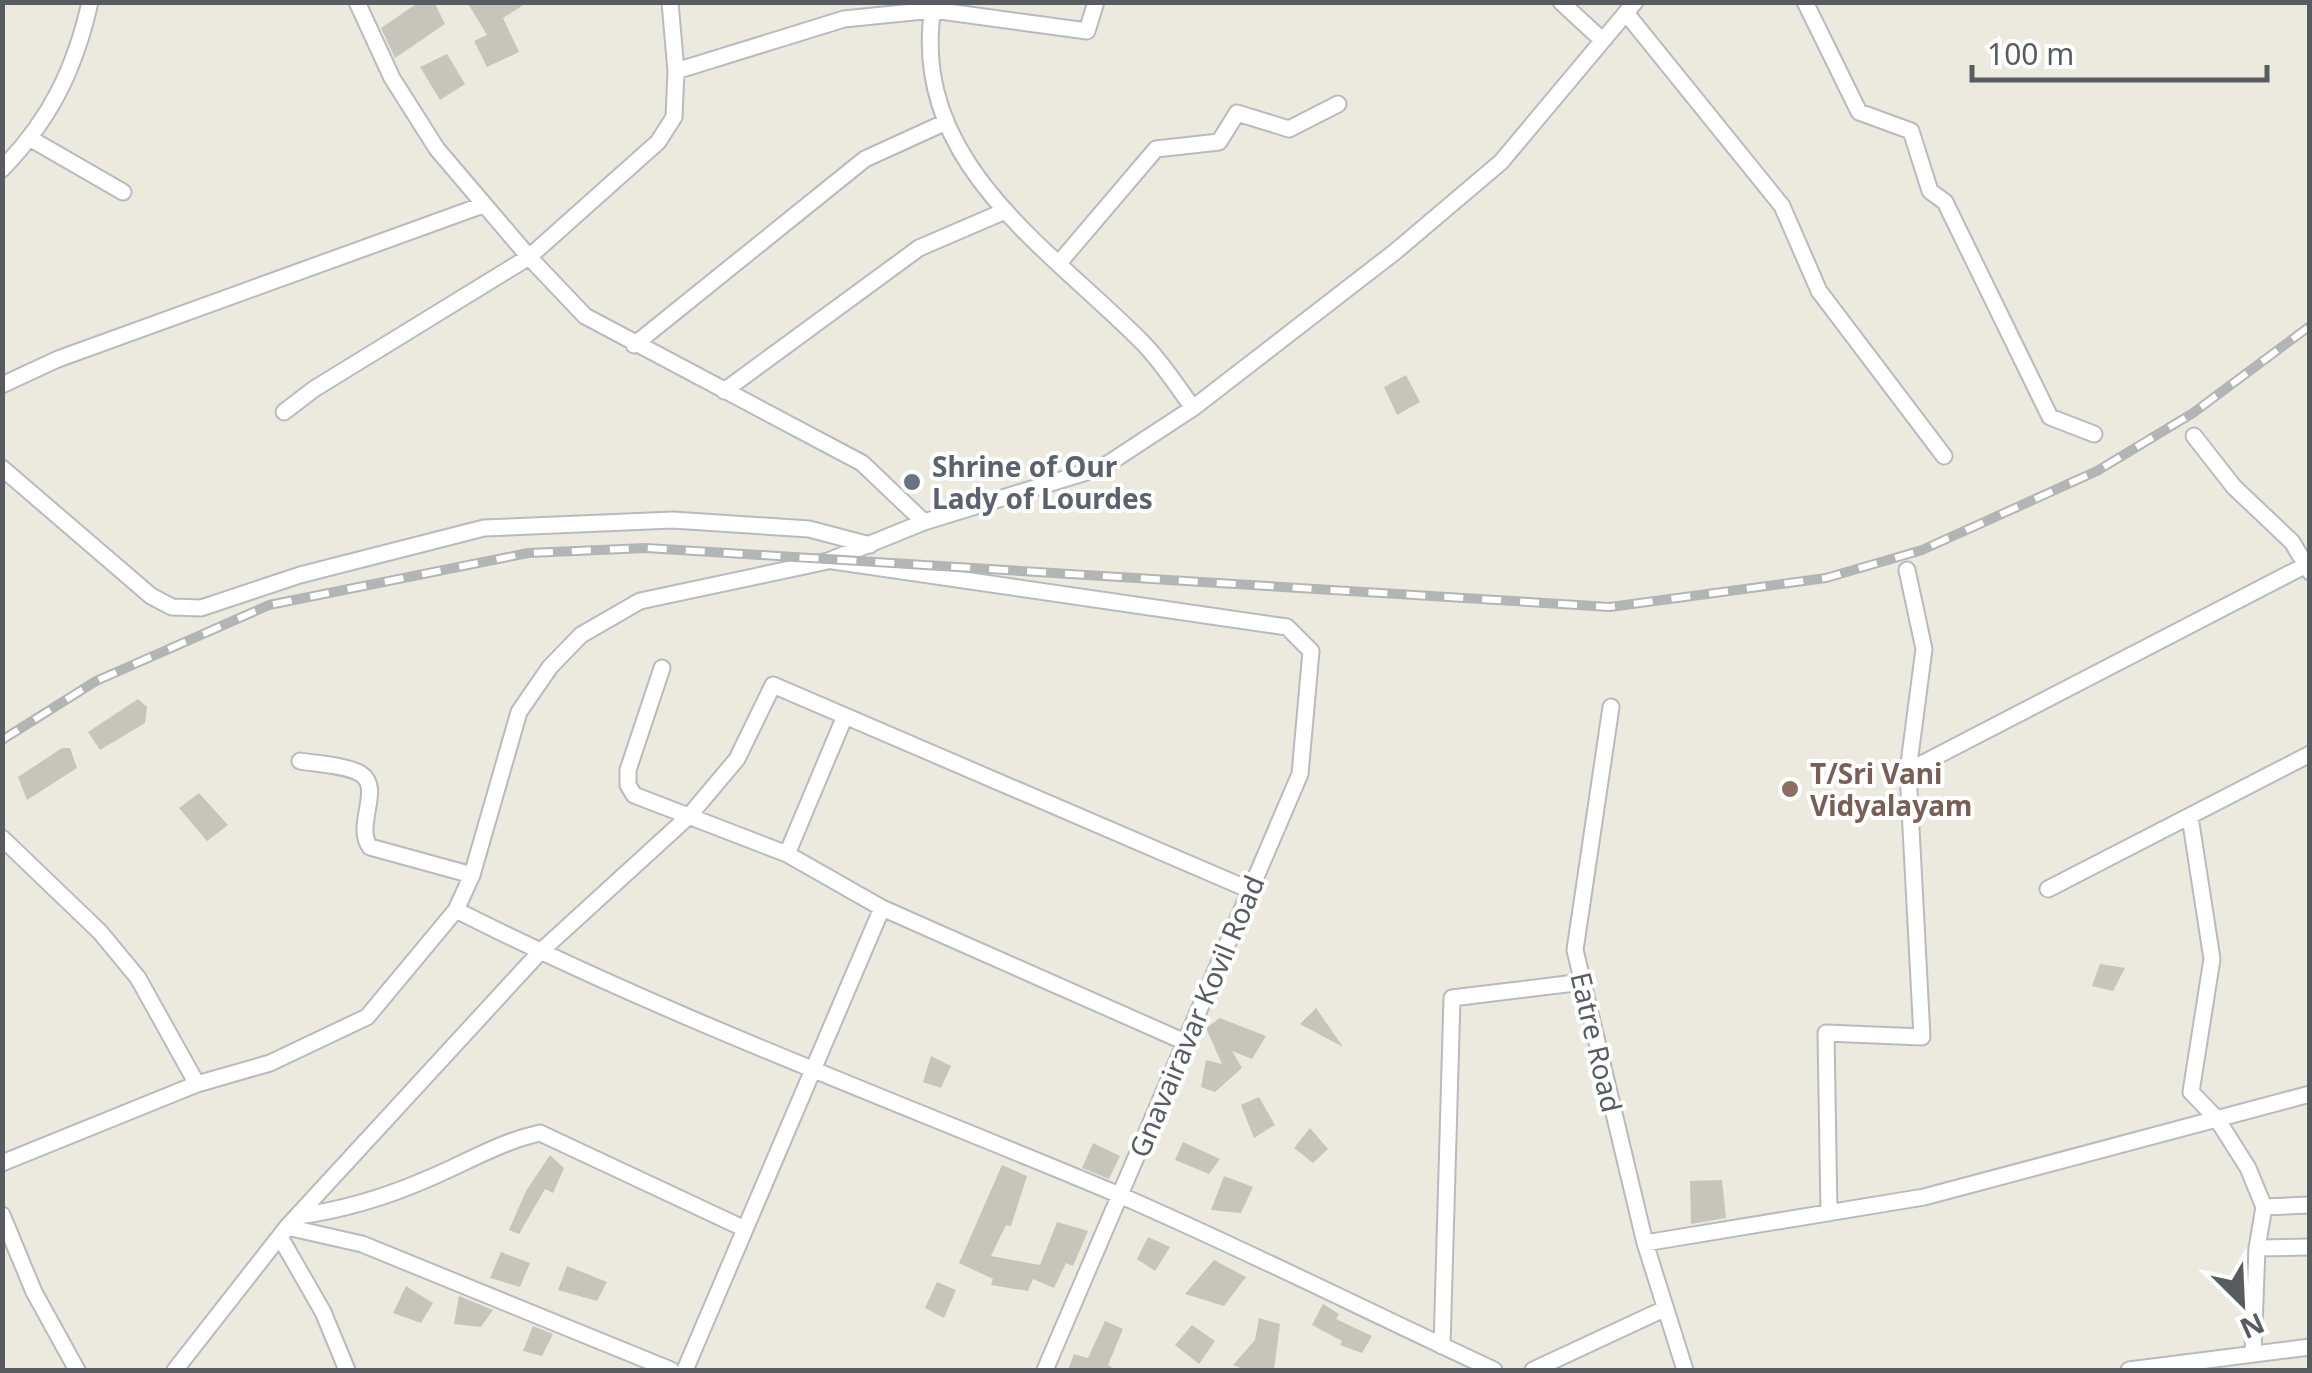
<svg xmlns="http://www.w3.org/2000/svg" width="2312" height="1373" viewBox="0 0 2312 1373" font-family="'Noto Sans',sans-serif">
	<rect width="100%" height="100%" fill="#eceadf"/>
	<path fill="#c7c4bc" d="M419,2H434L445,24L395,58L381,28Z
		M467,2H528L503,18L519,52L487,67L474,41L487,35Z
		M447,54L465,84L440,100L420,67Z
		M1406,375L1420,402L1397,415L1384,387Z
		M138,699L147,707L145,723L100,750L88,732Z
		M62,748H70L77,768L27,800L18,777Z
		M199,793L228,825L207,841L179,808Z
		M2100,964L2125,968L2113,991L2092,986Z
		M1316,1008L1343,1047L1300,1024Z
		M1220,1018L1266,1036L1252,1059L1232,1051L1242,1068L1215,1092L1201,1087L1206,1060L1222,1064L1206,1028Z
		M931,1056L951,1066L941,1088L923,1082Z
		M1259,1097L1275,1125L1254,1138L1241,1105Z
		M1310,1128L1328,1149L1313,1163L1294,1148Z
		M1183,1142L1220,1159L1209,1174L1175,1160Z
		M1093,1143L1120,1156L1109,1179L1082,1168Z
		M550,1155L564,1168L553,1193L545,1189L519,1234L509,1230L526,1191Z
		M1002,1165L1027,1176L1011,1226L1006,1225L991,1256L1040,1265L1057,1222L1088,1231L1073,1266L1066,1263L1054,1288L1033,1279L1028,1291L991,1285L993,1279L959,1263Z
		M1224,1176L1253,1187L1241,1213L1211,1210Z
		M1722,1180L1726,1218L1691,1224L1690,1181Z
		M1148,1237L1170,1247L1155,1271L1137,1259Z
		M501,1252L530,1263L520,1287L490,1278Z
		M1214,1260L1246,1277L1224,1306L1185,1294Z
		M567,1266L607,1282L597,1301L558,1290Z
		M937,1282L956,1290L944,1318L925,1308Z
		M406,1286L433,1303L421,1323L393,1313Z
		M459,1296L493,1310L481,1327L454,1324Z
		M1323,1304L1339,1314L1336,1319L1372,1336L1362,1353L1340,1345L1342,1341L1312,1325Z
		M1259,1318L1280,1324L1274,1370H1246L1233,1365L1255,1340Z
		M1105,1321L1123,1329L1108,1365L1115,1370H1068L1074,1354L1088,1358Z
		M1192,1325L1215,1341L1199,1364L1175,1345Z
		M533,1326L553,1334L542,1356L523,1351Z"/>
	<g fill="none" stroke-linecap="round" stroke-linejoin="round">
		<defs>
			<path id="street" d="M357,2L392,78L437,149L529,257L585,316L862,463L924,522
				M1561,2L1602,40
				M1805,2L1859,112L1911,131L1930,191L1945,202L2050,417L2094,434
				M1626,13L1782,206L1819,291L1944,456
				M676,71L844,19L933,10L1087,31L1096,2
				M31,139L123,192
				M2,169C50,120 75,69 90,2
				M1059,263L1156,149L1219,142L1237,113L1289,129L1338,104
				M634,345L865,159L946,122
				M2,385L58,359L483,205
				M724,391L919,248L1005,211
				M1193,408L1396,251L1501,162L1635,2
				M284,412L314,389L529,257L658,142L674,117L676,71L670,2
				M2194,436L2234,487L2292,542L2310,572
				M2,468L151,596L172,607L201,608L300,575L484,528L673,520L809,529L870,545
				M833,561L1287,627L1311,651L1300,774L1045,1370
				M662,668L628,770V785L634,795L787,854L882,908L1185,1042
				M1611,707L1575,950L1645,1243L1685,1370
				M300,761C318,764 346,765 361,774C383,788 354,826 370,847L472,875
				M1908,771L2306,565
				M2190,817L2212,959L2191,1092L2217,1119L2248,1168L2264,1207L2257,1248L2253,1353
				M2,838L100,932L138,978L197,1084
				M787,854L845,716
				M2048,889L2310,754
				M456,910C670,1018 896,1101 1117,1194C1244,1249 1369,1312 1494,1370
				M2,1163L197,1084L270,1063L367,1017L456,910L472,875L519,712L550,667L581,635L640,601L828,561L924,522L1103,467L1193,408C1177,386 1161,361 1142,342C1046,245 905,159 934,2
				M2264,1207L2310,1205
				M1829,1213L1826,1033L1922,1037L1908,771L1924,649L1907,570
				M2,1215L34,1292L77,1370
				M298,1216C343,1210 383,1198 425,1180C464,1164 499,1142 540,1133L745,1229
				M287,1227L362,1244L671,1370
				M280,1237L323,1312L347,1370
				M1645,1243L1924,1197L2310,1094
				M2257,1248L2310,1247
				M1442,1346L1452,998L1583,982
				M175,1370L287,1227L540,952L689,816L737,759L773,685L1250,890
				M685,1370L882,908
				M1533,1370L1664,1309
				M2129,1370L2310,1347"/>
		</defs>
		<use href="#street" stroke="#b7babf" stroke-width="19"/>
		<use href="#street" stroke="#fff" stroke-width="15"/>
		<defs>
			<path id="rail" d="M2,740L96,681L269,605L528,553L646,548L1610,607L1826,578L1922,550L2097,471L2193,413L2310,326"/>
		</defs>
		<use href="#rail" stroke="#b3b4b4" stroke-width="10"/>
		<use href="#rail" stroke="#fff" stroke-width="6" stroke-dasharray="19" stroke-linecap="butt"/>
	</g>
	<circle fill="#6b7280" stroke="#fff" stroke-width="4" cx="912" cy="482" r="10"/>
	<circle fill="#8d6e63" stroke="#fff" stroke-width="4" cx="1790" cy="789" r="10"/>
	<g text-anchor="middle" dominant-baseline="central" stroke-width="8" stroke-linejoin="round" paint-order="stroke">
		<g font-size="28" font-weight="bold" fill="#5b616d" stroke="#fff" text-anchor="start">
			<text x="932" y="466">Shrine of Our<tspan x="932" dy="32">Lady of Lourdes</tspan></text>
		</g>
		<g font-size="28" font-weight="bold" fill="#785e54" stroke="#fff" text-anchor="start">
			<text x="1810" y="773">T/Sri Vani<tspan x="1810" dy="32">Vidyalayam</tspan></text>
		</g>
		<g font-size="28" fill="#585c61" stroke="#fff">
			<text transform="translate(1196 1016) rotate(-67)">Gnavairavar Kovil Road</text>
			<text transform="translate(1597 1042) rotate(77)">Eatre Road</text>
		</g>
	</g>
	<rect width="2312" height="1373" fill="none" stroke="#585c61" stroke-width="10"/>
	<g transform="translate(2242 1303) rotate(156)" stroke="#ffffff" stroke-width="8" paint-order="stroke">
	<path d="M0-8L18 38L0 25L-18 38Z" fill="#585c61"/>
	<text y="-15" font-size="28" font-weight="bold" text-anchor="middle" fill="#585c61">N</text>
	</g>
	<path d="M1972 65v15h295v-15" fill="none" stroke="#585c61" stroke-width="5"/>
	<text x="1987" y="65" font-size="30" fill="#585c61" stroke="#ffffff" stroke-width="8" paint-order="stroke">100 m</text>
</svg>
